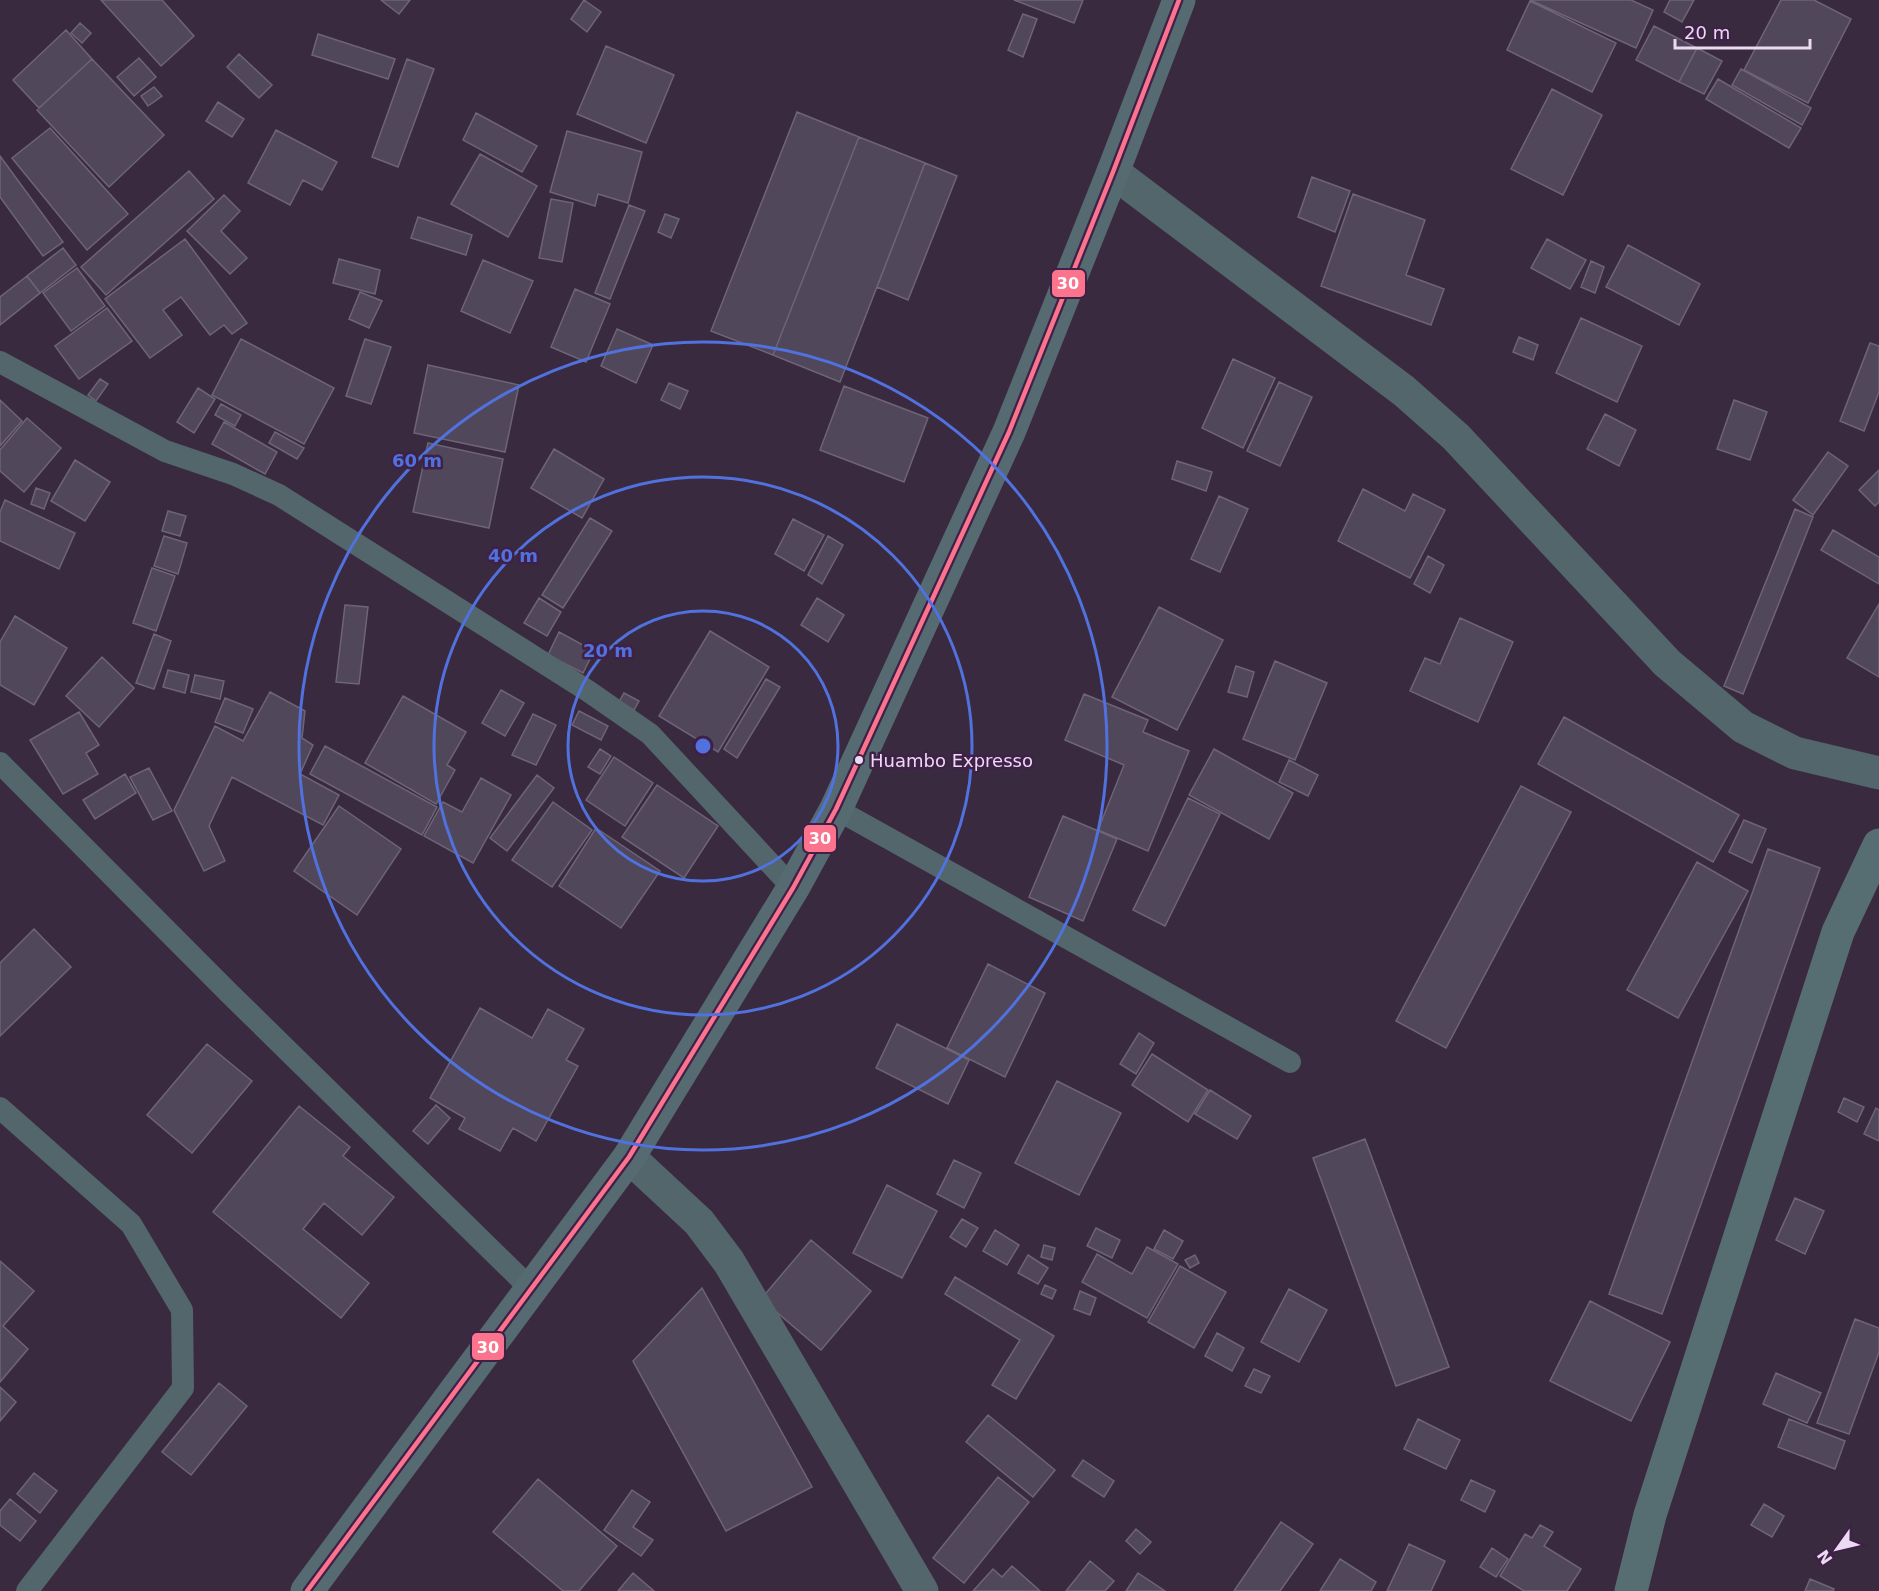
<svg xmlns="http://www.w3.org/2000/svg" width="1879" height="1591" viewBox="0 0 1879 1591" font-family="'DejaVu Sans',sans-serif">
	<rect width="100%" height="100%" fill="#3a2a3f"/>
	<path fill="#51475a" stroke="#6e6477" stroke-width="1.5" d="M101,0H162L194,36L161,66Z
		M381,0H410L399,14Z
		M584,0L601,12L587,32L571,19Z
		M1014,0H1083L1074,23Z
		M1530,0H1631L1653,10L1636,48Z
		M1670,0H1694L1682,22L1664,12Z
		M1781,0H1814L1851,19L1808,103L1744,70Z
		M1530,1L1616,43L1592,92L1507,50Z
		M1023,14L1037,19L1023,57L1008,50Z
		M80,23L91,33L82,43L71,33Z
		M1654,26L1697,48L1679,82L1636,60Z
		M66,30L92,59L39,108L13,80Z
		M318,34L395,59L388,79L312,55Z
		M606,46L674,75L646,143L577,114Z
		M1697,48L1722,61L1704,94L1679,82Z
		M239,54L272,85L259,98L227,67Z
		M139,58L156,77L134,96L117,77Z
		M92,59L164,135L109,187L37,110Z
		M407,59L434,69L398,167L372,157Z
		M1741,69L1811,108L1802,125L1732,85Z
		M1718,79L1801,128L1789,148L1706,99Z
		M154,87L162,96L148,106L141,96Z
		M1552,89L1602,115L1563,195L1511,169Z
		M218,102L244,119L232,137L206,121Z
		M797,112L859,137L773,355L711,331Z
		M476,113L537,146L522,172L463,140Z
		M50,128L128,214L87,250L12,158Z
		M276,130L337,162L322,190L303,180L290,205L248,183Z
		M567,131L642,152L628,203L598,194L595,206L550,192Z
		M859,137L925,163L840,382L773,355Z
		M480,154L537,186L508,237L451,204Z
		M0,156L63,242L43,256L0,197Z
		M925,163L957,176L908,300L877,287Z
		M189,171L214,199L106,295L81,267Z
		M1312,177L1350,191L1335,232L1298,217Z
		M1353,194L1425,220L1406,275L1444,289L1431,325L1321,286Z
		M224,195L240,211L221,231L247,258L230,274L187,231Z
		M551,199L573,203L562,262L539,258Z
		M629,205L645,211L610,299L595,293Z
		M665,214L679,219L671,238L658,232Z
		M418,217L472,235L466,255L411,238Z
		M185,239L247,323L232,334L224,325L210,335L181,297L163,310L182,335L150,358L105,299Z
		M1547,239L1586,260L1570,289L1531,268Z
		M1628,245L1700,284L1679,325L1606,287Z
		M63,248L76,265L40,293L27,276Z
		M339,259L380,270L375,294L333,283Z
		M483,260L533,281L510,333L461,311Z
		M1591,261L1604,267L1595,293L1581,287Z
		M77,268L105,306L71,331L43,293Z
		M27,276L40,293L0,325V297Z
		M575,289L610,304L586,362L551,347Z
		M360,292L382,301L369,328L349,319Z
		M107,308L132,341L79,379L55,346Z
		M1581,318L1642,346L1617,402L1556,373Z
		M617,329L653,345L636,383L601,366Z
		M1519,337L1538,345L1533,360L1513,352Z
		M241,339L334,388L304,444L212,395Z
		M365,339L391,347L371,404L346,396Z
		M1870,343L1879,346V392L1864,431L1840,421Z
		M1233,359L1275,378L1243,448L1202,428Z
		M428,365L519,385L505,452L414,433Z
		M100,379L108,384L96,401L88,395Z
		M1279,382L1312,397L1280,466L1247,451Z
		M669,383L688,391L680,409L661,400Z
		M844,386L928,418L904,482L820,450Z
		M198,388L215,399L194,433L177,422Z
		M0,400L22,421L0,446Z
		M1734,400L1767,412L1750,460L1717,449Z
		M221,404L241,415L235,426L215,415Z
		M1605,414L1636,430L1619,466L1587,449Z
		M27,418L61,448L24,492L0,471V450Z
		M224,422L277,452L265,474L212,444Z
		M275,432L304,448L297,459L269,443Z
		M428,443L503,459L489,528L413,512Z
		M554,449L604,479L582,518L531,488Z
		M1828,452L1848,466L1813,515L1793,500Z
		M75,460L110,482L85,521L51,501Z
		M1177,461L1212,472L1206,491L1172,479Z
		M1879,470V502L1875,506L1859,490Z
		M36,488L50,493L44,509L31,504Z
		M1363,489L1405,511L1413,494L1445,510L1410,578L1338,541Z
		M1219,496L1248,509L1220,572L1191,559Z
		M5,500L75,533L59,569L0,541V512Z
		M1795,509L1813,517L1743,694L1724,686Z
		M168,511L186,516L180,536L162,531Z
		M590,518L612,531L563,608L542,595Z
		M793,519L824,535L804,571L775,554Z
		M1833,530L1879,557V584L1821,550Z
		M164,536L187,543L178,574L154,566Z
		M828,536L843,545L822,584L808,575Z
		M1428,556L1444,565L1430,593L1414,584Z
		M152,568L175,576L156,631L133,623Z
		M539,598L561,612L547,636L524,623Z
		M817,598L844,615L828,642L801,625Z
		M1879,604V677L1847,658Z
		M345,605L368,607L359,684L336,682Z
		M1159,607L1223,640L1177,730L1112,697Z
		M15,616L67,648L34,705L0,685V642Z
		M1460,618L1513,642L1478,722L1410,691L1425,658L1440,664Z
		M710,631L769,667L718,752L659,716Z
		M559,632L594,651L583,673L548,655Z
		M154,634L171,641L154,689L136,683Z
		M102,657L134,688L99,727L66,696Z
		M1275,661L1327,683L1295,760L1243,739Z
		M1236,666L1254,672L1247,697L1228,692Z
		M168,670L189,675L185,693L163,687Z
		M195,675L224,681L220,699L191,692Z
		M766,679L780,687L737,758L724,749Z
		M501,690L524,703L505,736L482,723Z
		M270,692L305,711L302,738L313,745L300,774L339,795L323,825L232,777L209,826L225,861L204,871L174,810L215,726L243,741Z
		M624,693L639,701L634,710L619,702Z
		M1084,694L1148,720L1143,732L1189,751L1148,851L1098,830L1124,765L1065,740Z
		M403,696L466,732L447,765L455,770L436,804L365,763Z
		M225,698L253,709L243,733L215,722Z
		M579,711L608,726L601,740L572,725Z
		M79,712L99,745L86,753L98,774L63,794L30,740Z
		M533,714L556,725L536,765L512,755Z
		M1564,717L1739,815L1713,862L1538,764Z
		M325,746L437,807L422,835L310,774Z
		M600,749L611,756L600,774L588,767Z
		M1214,749L1293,793L1269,839L1189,795Z
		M614,757L653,783L625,826L586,800Z
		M1289,760L1318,775L1308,796L1279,782Z
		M149,768L172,811L153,820L130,777Z
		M125,774L136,793L95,819L83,800Z
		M537,775L554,788L507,851L490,838Z
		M481,778L511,795L473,863L424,836L443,802L462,812Z
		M657,785L718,826L684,878L622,837Z
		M1521,786L1571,812L1446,1048L1396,1021Z
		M1188,798L1220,814L1165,926L1133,910Z
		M553,802L592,830L552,887L512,860Z
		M339,806L401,849L357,915L294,871Z
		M1063,816L1117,839L1083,921L1029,897Z
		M1744,820L1766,829L1752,863L1729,852Z
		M596,828L660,871L621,928L559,886Z
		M1768,849L1820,868L1662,1314L1609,1294Z
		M1697,862L1748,891L1678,1018L1627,990Z
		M34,929L71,967L0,1036V963Z
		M988,964L1045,993L1005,1077L947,1048Z
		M480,1008L532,1038L548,1009L584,1029L566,1060L578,1066L536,1141L513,1128L500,1151L459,1129L465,1118L430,1098Z
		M897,1024L969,1060L948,1104L876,1068Z
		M1139,1033L1154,1043L1136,1074L1120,1064Z
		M207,1044L252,1081L192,1153L147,1115Z
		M1152,1054L1208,1090L1188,1122L1132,1085Z
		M1057,1081L1121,1113L1079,1195L1015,1163Z
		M1210,1090L1251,1116L1237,1139L1195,1114Z
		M1844,1098L1864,1107L1857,1122L1838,1112Z
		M436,1105L450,1118L428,1144L413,1131Z
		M299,1106L350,1147L343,1156L394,1197L362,1235L324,1203L303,1229L369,1283L341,1318L213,1212Z
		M1876,1108L1879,1110V1141L1864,1134Z
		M1365,1139L1449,1367L1396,1386L1313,1158Z
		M954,1160L981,1173L964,1208L937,1194Z
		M887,1185L937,1211L902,1278L853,1253Z
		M1795,1198L1824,1211L1805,1254L1776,1240Z
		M962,1219L978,1228L966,1247L950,1237Z
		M1096,1228L1120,1240L1112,1258L1087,1246Z
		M995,1230L1019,1245L1007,1265L983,1251Z
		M1164,1230L1183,1241L1173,1259L1154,1249Z
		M811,1240L871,1291L821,1350L761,1299Z
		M1044,1245L1055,1248L1052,1260L1041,1257Z
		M1147,1247L1178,1264L1147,1318L1082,1282L1097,1254L1132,1274Z
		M1028,1255L1048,1268L1038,1284L1018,1273Z
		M1195,1255L1199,1263L1190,1268L1185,1260Z
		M0,1261L34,1291L3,1326L28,1349L0,1382Z
		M1180,1266L1226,1292L1194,1348L1148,1322Z
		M955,1277L1054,1336L1016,1399L992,1385L1020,1340L945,1294Z
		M1045,1285L1056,1290L1052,1299L1041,1294Z
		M702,1288L812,1487L726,1531L633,1361Z
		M1289,1289L1327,1310L1299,1362L1261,1342Z
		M1080,1291L1096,1298L1090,1315L1074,1309Z
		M1590,1301L1670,1342L1631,1421L1550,1381Z
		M1855,1319L1879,1328V1352L1849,1434L1817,1423Z
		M1217,1333L1244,1348L1232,1371L1205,1356Z
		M1254,1369L1270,1376L1261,1393L1245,1386Z
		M1776,1373L1821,1393L1807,1423L1763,1404Z
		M219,1383L247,1406L191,1475L162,1452Z
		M0,1387L16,1402L0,1421Z
		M988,1415L1055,1470L1033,1497L966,1442Z
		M1418,1419L1460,1440L1446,1469L1404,1449Z
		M1789,1419L1845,1441L1835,1469L1778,1447Z
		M1083,1460L1114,1481L1104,1497L1072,1476Z
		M34,1473L57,1491L40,1513L17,1494Z
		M998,1477L1029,1502L964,1583L933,1558Z
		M538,1479L617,1546L579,1591H563L493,1532Z
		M1471,1480L1495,1491L1485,1512L1461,1500Z
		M632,1490L650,1502L633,1527L653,1540L641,1556L604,1530Z
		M10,1499L36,1521L20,1541L0,1525V1511Z
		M1764,1504L1784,1516L1772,1537L1751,1525Z
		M1281,1522L1313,1544L1280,1591H1234Z
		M1540,1525L1553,1532L1544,1546L1581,1569L1567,1591H1524L1500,1576L1525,1534L1532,1538Z
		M1136,1529L1151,1542L1140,1554L1126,1541Z
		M1409,1544L1445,1561L1431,1591H1387Z
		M1492,1548L1508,1559L1496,1577L1480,1567Z
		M1340,1559L1376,1582L1371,1591H1320Z
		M1090,1561L1114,1581L1105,1591H1066Z
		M1012,1566L1040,1591H973L993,1569L1002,1577Z
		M633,1573L654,1591H618Z
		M1138,1573L1165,1591H1126Z
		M1810,1579L1834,1589L1833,1591H1805Z"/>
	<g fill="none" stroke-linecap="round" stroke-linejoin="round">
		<path stroke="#52666b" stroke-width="22" d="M0,362L165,451L233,474L279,495L588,691L650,734L793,888
			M0,763L229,993L532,1290
			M836,809L1290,1062
			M0,1108L131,1224L182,1310L183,1388L27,1591"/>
		<path stroke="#52666b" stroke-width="33" d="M1113,172L1404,391L1456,437L1667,663L1743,727L1795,753L1879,773
			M629,1157L699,1222L729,1262L922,1591"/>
		<path stroke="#566d71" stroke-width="33" d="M1631,1591L1650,1515L1838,932L1879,845"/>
		<path stroke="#556b71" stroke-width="33" d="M307,1591L629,1157L793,888L836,809L1009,432L1113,172L1179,0"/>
		<defs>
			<path id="bus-1" d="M307,1591L629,1157L793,888L836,809L1009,432L1113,172L1179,0"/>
		</defs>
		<use href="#bus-1" stroke="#3f2148" stroke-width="9"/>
		<use href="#bus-1" stroke="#fc738d" stroke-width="4.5"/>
	</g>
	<g fill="none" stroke="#5171de" stroke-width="3">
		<circle cx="703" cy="746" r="135"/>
		<circle cx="703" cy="746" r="269"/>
		<circle cx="703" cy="746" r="404"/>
	</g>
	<circle fill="#ecd9f2" stroke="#3f2148" stroke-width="2" cx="859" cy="760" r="5"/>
	<g text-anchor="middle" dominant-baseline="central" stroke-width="5" stroke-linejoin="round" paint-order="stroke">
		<g font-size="18" fill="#ecd9f2" stroke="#3f2148" text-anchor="start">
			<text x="870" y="760">Huambo Expresso</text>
		</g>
	</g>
	<circle cx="703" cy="746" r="9" fill="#5171de" stroke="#3f2148" stroke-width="3"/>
	<g font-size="18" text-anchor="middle" font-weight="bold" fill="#5171de" stroke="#3f2148" stroke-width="5" stroke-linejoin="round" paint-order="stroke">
		<text x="417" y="467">60 m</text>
		<text x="513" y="562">40 m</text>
		<text x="608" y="657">20 m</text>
	</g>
	<g stroke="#3f2148" stroke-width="2">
		<rect x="1051" y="269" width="35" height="29" rx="6" fill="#fc738d"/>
		<rect x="803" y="824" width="34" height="29" rx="6" fill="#fc738d"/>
		<rect x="471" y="1332" width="34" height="29" rx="6" fill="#fc738d"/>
	</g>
	<g font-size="16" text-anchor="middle" font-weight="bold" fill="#fff">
		<text x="1068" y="289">30</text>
		<text x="820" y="844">30</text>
		<text x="488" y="1353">30</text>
	</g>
	<g transform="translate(1837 1549) rotate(236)" stroke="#3f2148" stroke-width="4.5" paint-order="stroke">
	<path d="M0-4.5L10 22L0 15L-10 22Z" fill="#ecd9f2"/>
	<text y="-9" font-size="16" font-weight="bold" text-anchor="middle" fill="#ecd9f2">N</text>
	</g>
	<path d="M1675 39v9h135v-9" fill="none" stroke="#ecd9f2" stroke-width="3"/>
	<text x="1684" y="39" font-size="18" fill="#ecd9f2" stroke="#3f2148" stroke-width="4.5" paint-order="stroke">20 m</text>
</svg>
